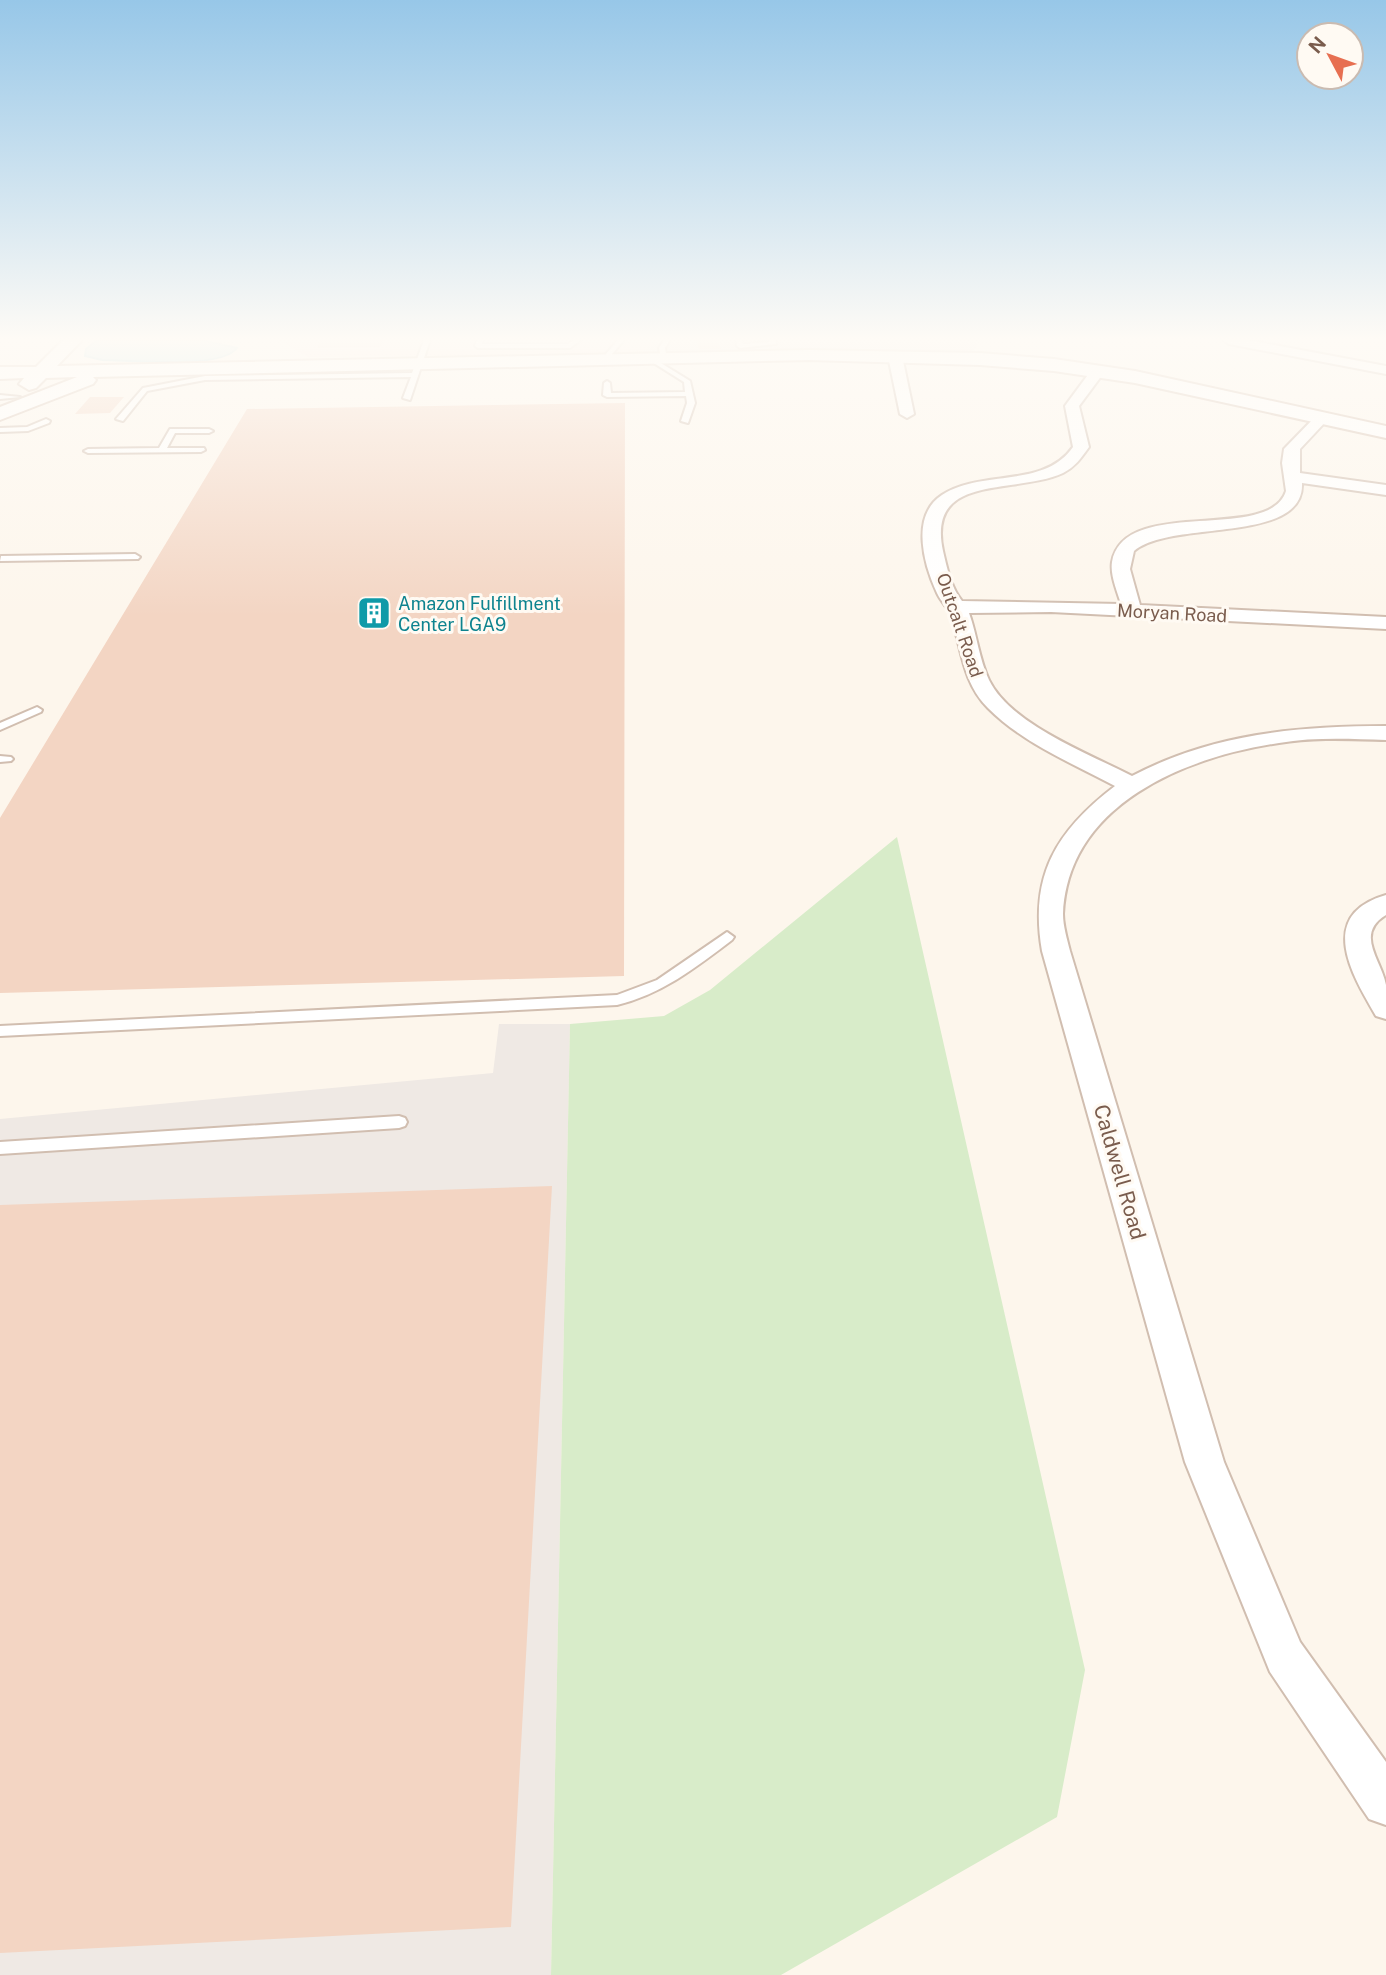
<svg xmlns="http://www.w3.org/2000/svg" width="1386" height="1975" viewBox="0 0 1386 1975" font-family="'Public Sans',sans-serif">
	<rect width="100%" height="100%" fill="#fdf6ec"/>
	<path fill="#fde8e0" d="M278,340H659L641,354L308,357Z"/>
	<path fill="#efe9e4" d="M659,340H980L972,354L818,351L819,362L628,364Z
		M499,1024H570L551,1975H0V1119L493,1073Z"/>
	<path fill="#d8ecc9" d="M897,837L1085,1670L1057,1817L781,1975H551L570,1024L664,1016L710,990Z"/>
	<path fill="#bfe3e8" stroke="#a5d3da" stroke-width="2" d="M97,340H202L237,348C220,370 130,360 102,360L85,356L86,349Z"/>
	<path fill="#f3d5c3" d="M321,340H384L380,347L317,348Z
		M696,340H718L721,349H699Z
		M90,397H124L110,413L75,414Z
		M625,403L624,976L0,993V818L247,409Z
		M552,1186L511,1927L0,1953V1205Z"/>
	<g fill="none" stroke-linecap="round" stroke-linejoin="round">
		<defs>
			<path id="lane" d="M424,340H430L410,400L403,398L411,377L205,380L147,391L123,421L116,419L143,388L205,376L412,373Z
				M477,340H483L482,344H568L574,340H581L570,348H478L475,346Z
				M618,340H624L612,354L613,361H609L606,354Z
				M664,340H670L665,348L667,358L664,360L661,358L659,348Z
				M736,340H742L743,344L769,342V340H775L776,344L740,348L737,346Z
				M651,357L690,381L695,403L688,423L681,421L687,403L686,396L607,397L603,395L604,383L607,381L610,383L611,393L685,392L684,382L649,360Z
				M0,395L20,397L0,399Z
				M46,419L50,421L49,423L28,431L0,432V428L27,427Z
				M170,429H209L213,431L209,433H175L167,448H204L205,450L201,452L88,453L84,451L88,449L159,448Z
				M135,554L140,557L138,559L0,561L1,556Z
				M37,707L42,710L41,712L0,730V723Z
				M0,756L11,757L13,759L11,761L0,762Z
				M727,932L734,937L732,940C695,968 662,994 617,1005L0,1036V1026L617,995L657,980Z
				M399,1116L405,1118L407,1122L405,1126L399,1128L0,1154V1142Z"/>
			<path id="street" d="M1223,340H1248L1386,366V374L1229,344Z
				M895,352L902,356L914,414L907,418L900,414L888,356Z
				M1098,367L1105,371L1079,406L1089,447C1081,458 1075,467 1063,473C1015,495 926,472 943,551C947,568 951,588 962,601L1121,604C1117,591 1110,575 1112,562C1124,495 1269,544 1286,491L1282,463L1284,449L1317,415L1322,414L1329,418L1300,449V473L1386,485V495L1302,483C1305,545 1171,519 1134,551L1130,569L1140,605L1386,617V629L1051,612L969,613C977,635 979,659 989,680C1011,725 1090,754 1132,776C1212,734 1296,726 1386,726V740C1350,739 1314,737 1279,743C1185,757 1068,804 1063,914C1063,926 1067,939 1070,951L1224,1462L1300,1642L1386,1762V1825L1369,1819L1270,1672L1185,1462L1042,951C1029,876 1056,831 1115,786C1072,763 1024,744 988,708C962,682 962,649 951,616C948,607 941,602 937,593C924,565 910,516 942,495C981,469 1044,489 1073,447L1065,406L1093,368Z
				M1386,895V915C1354,934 1382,961 1386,985C1386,996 1386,1008 1386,1019L1376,1016C1352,975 1316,915 1386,895Z"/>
			<path id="secondary" d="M63,340H82L57,366L809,350L980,353L1054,359L1135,371L1386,426V438L1135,383L1054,371L980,365L809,360L93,377L96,380L93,384L0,420V407L77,377L46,378L36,388L29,390L19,384L24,378L0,379V367H36Z"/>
		</defs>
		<use href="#lane" stroke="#d1beb0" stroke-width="4"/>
		<use href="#street" stroke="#d1beb0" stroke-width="4"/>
		<use href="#secondary" stroke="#d6c0b0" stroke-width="4"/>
		<use href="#lane" fill="#fff" fill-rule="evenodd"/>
		<use href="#street" fill="#fff" fill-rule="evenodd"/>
		<use href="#secondary" fill="#fff" fill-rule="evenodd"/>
	</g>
	<linearGradient id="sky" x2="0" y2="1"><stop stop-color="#97c7e8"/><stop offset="0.55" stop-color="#fefbf6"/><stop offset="1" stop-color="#fefbf6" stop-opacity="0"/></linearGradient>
	<rect width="1386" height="616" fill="url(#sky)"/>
	<defs>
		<symbol id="building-square" viewBox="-11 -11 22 22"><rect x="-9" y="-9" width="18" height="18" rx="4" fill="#0f9aa8" stroke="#fffaf3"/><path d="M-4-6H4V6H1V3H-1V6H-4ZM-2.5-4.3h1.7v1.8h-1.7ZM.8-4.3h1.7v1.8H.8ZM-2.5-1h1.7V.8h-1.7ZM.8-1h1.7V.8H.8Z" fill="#fff"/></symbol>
	</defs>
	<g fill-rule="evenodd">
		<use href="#building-square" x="355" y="594" width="38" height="38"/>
	</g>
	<g text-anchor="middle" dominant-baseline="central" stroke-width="6" stroke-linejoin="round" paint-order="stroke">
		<g font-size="18" fill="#0d838f" stroke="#fffaf3" text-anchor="start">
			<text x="398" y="603">Amazon Fulfillment<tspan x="398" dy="21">Center LGA9</tspan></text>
		</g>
		<g font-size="18" fill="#7a5c4d" stroke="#fffaf3">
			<text transform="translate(1172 613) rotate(3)">Moryan Road</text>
			<text transform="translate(960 625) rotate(71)">Outcalt Road</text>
		</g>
		<g font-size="21" fill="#7a5c4d" stroke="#fffaf3">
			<text transform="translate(1120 1172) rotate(74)">Caldwell Road</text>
		</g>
	</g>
	<g transform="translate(1330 56) rotate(311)"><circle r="33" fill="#fffaf3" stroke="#cabbb1" stroke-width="2"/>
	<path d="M0-5L12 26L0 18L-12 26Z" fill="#e76f51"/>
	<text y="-10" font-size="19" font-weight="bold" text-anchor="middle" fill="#7a5c4d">N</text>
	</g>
</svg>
